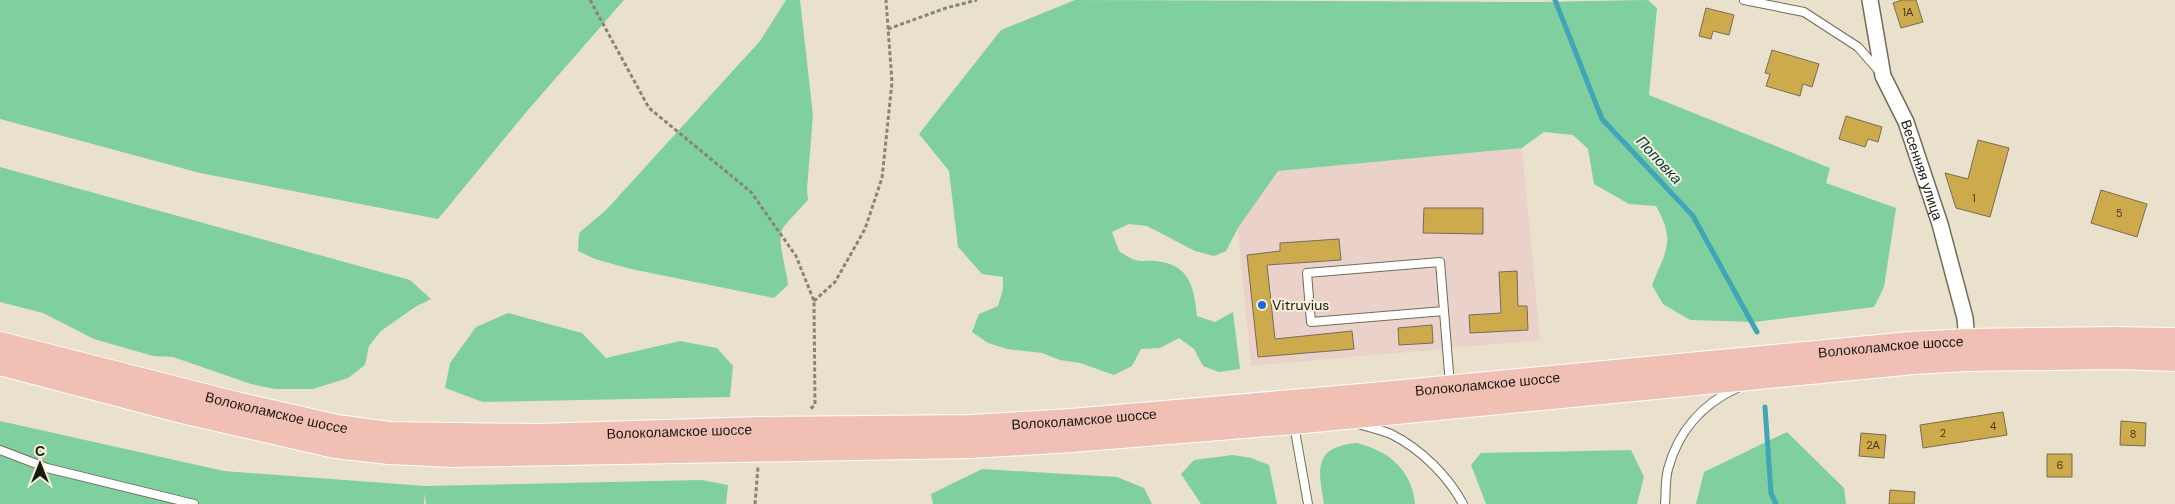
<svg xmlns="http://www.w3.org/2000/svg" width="2175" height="504" viewBox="0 0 2175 504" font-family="'DM Sans',sans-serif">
	<rect width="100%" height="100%" fill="#e9e1cb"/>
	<path fill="#ead1ca" d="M1522,148L1540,340L1251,366L1238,228L1278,171Z"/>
	<path fill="#80d09f" d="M0,0H624L528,110L438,219L200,173L0,119Z
		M786,0H800L813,115L807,189L808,200C804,205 783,226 782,230C777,242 787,271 788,285L774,298L631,269L595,259L578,251L579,233L607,209L760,41Z
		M1075,0L1536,2L1648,0L1657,8L1649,95L1830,168L1826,183L1896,208L1884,287L1874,307L1755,322L1690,320L1663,304L1652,285C1666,250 1676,242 1656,206L1629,204L1594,184L1588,149L1573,135L1544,132L1522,148L1278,171L1238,228L1226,251L1214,256L1195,251L1147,226L1129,224L1112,232L1119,251C1124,254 1130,259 1136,260C1142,262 1149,260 1155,261C1190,264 1194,287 1197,316L1215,322L1233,312L1240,369L1219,372L1203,366L1194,349L1179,338L1160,348L1141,349L1132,366L1114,375L1080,363L1060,360L1042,353L1007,349L988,343L972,332L979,314L998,306L1003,289V277L982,274L958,247L949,171L919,134L1001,30Z
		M0,167L410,280L431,299L415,307L381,331L369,346L365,365L348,378L313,389H275L251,384L173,357L153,356L94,339L43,313L0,302Z
		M508,313L582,333L606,358L680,341L717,348L733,366L730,397L483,402L445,388L450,363L476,327Z
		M0,421L224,471L425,486L701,480L728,485L726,504H426L425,493L424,504H0Z
		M1787,432L1844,488L1846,504H1696L1704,472Z
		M1357,443C1389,451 1412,470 1415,504H1324C1318,469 1313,447 1357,443Z
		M1631,450L1644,477L1637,504H1486L1471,465L1481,453Z
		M1233,455L1251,458L1269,465L1277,504H1201L1181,474L1194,460Z
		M982,469L1117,477L1144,488L1152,504H933L931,494Z"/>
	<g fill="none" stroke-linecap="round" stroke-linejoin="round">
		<path stroke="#40a5b7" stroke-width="5" d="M1555,0L1602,119L1693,216L1757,332
			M1765,407L1771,493L1776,504"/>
	</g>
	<path fill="#cdaa4c" stroke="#756d5a" d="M1902,0H1916L1923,22L1901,28L1893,3Z
		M1706,8L1734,15L1729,35L1713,31L1711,39L1699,36Z
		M1772,50L1819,64L1812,87L1803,84L1800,96L1766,86L1770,74L1765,73Z
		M1846,116L1882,127L1878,142L1868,139L1865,147L1839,139Z
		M1978,140L2009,148L1990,217L1956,208L1945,173L1968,179Z
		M2101,190L2147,204L2137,237L2091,223Z
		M1424,208H1483V234L1423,233Z
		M1339,239L1341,260L1267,265L1275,339L1352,331L1354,349L1258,357L1247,255L1280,251V243Z
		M1517,271L1518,306H1527L1528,330L1470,333L1469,315L1501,313L1499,272Z
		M1432,325L1433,343L1399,345L1398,328Z
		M2003,412L2007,435L1923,448L1920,425Z
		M2121,421L2146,423L2145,446L2120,445Z
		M1861,433L1886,435L1884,458L1859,456Z
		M2047,454H2072V477H2047Z
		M1890,490L1915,492L1914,504H1889Z"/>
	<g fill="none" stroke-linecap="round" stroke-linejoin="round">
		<defs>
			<path id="service" d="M1744,0L1804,12L1858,47L1879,71
				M1444,311L1311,322L1307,273L1440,262L1450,385
				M1358,424C1369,427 1381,430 1391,434C1421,449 1448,476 1463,504
				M1294,425L1308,504
				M0,450L47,468L194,504
				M1665,504C1666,493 1665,480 1668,469C1678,432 1702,404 1737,388"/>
			<g id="minor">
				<path id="s1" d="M1870,0L1883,76L1906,122L1940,224L1965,318L1967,341"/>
			</g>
			<g id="primary">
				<path id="s2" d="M0,344L236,404L337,427L389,434L537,436L759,429L970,427L1071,421L1361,396L1910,344L1967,341L2115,339L2175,340"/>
				<path d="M0,363L178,410L335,446L389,452L451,455L972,446L1072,440L1294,422L1914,362L1968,359L2116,357L2175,359"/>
			</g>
		</defs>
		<use href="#service" stroke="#726b58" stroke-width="10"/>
		<use href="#minor" stroke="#726b58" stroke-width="18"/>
		<use href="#primary" stroke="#fff" stroke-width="26"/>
		<path stroke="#8a8475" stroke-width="3" stroke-dasharray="4 2.5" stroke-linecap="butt" d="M590,0L649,108L751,192L796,256L814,301L815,405L810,409
			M888,29L946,8L977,0
			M814,301L835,282L865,229L882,178L892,82L886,0
			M755,504L758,467"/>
		<use href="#service" stroke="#fff" stroke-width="8"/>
		<use href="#minor" stroke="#fff" stroke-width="15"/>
		<use href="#primary" stroke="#f1c0b5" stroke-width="24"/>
	</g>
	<circle fill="#1f68d4" stroke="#f7eed8" stroke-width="2" cx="1262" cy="305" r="5"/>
	<g text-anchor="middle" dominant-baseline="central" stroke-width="4" stroke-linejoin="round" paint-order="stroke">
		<g font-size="11" fill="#483c1f">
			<text x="1908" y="12">1А</text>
			<text x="1974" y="198">1</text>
			<text x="2119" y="213">5</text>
			<text x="1993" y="426">4</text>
			<text x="1943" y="433">2</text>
			<text x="2133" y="434">8</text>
			<text x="1873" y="445">2А</text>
			<text x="2060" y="465">6</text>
		</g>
		<g font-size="14" fill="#1b1810" stroke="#f7eed8">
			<text stroke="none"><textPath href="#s1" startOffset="179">Весенняя улица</textPath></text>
			<text stroke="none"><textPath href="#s2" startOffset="1905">Волоколамское шоссе</textPath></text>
			<text stroke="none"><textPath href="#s2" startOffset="1500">Волоколамское шоссе</textPath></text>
			<text stroke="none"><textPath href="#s2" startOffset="285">Волоколамское шоссе</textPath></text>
			<text stroke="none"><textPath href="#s2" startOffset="1095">Волоколамское шоссе</textPath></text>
			<text stroke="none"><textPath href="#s2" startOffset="690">Волоколамское шоссе</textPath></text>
		</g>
		<g font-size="14" fill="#1b1810" stroke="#f7eed8" text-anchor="start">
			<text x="1272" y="305">Vitruvius</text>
		</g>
		<g font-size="15" font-style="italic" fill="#00404a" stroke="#f7eed8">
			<text transform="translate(1659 160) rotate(47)">Поповка</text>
		</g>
	</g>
	<g transform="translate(40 464)" stroke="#f7eed8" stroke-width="4" paint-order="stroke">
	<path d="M0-4L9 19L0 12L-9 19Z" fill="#1b1810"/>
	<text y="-8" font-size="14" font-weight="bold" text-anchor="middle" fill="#1b1810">С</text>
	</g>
</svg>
